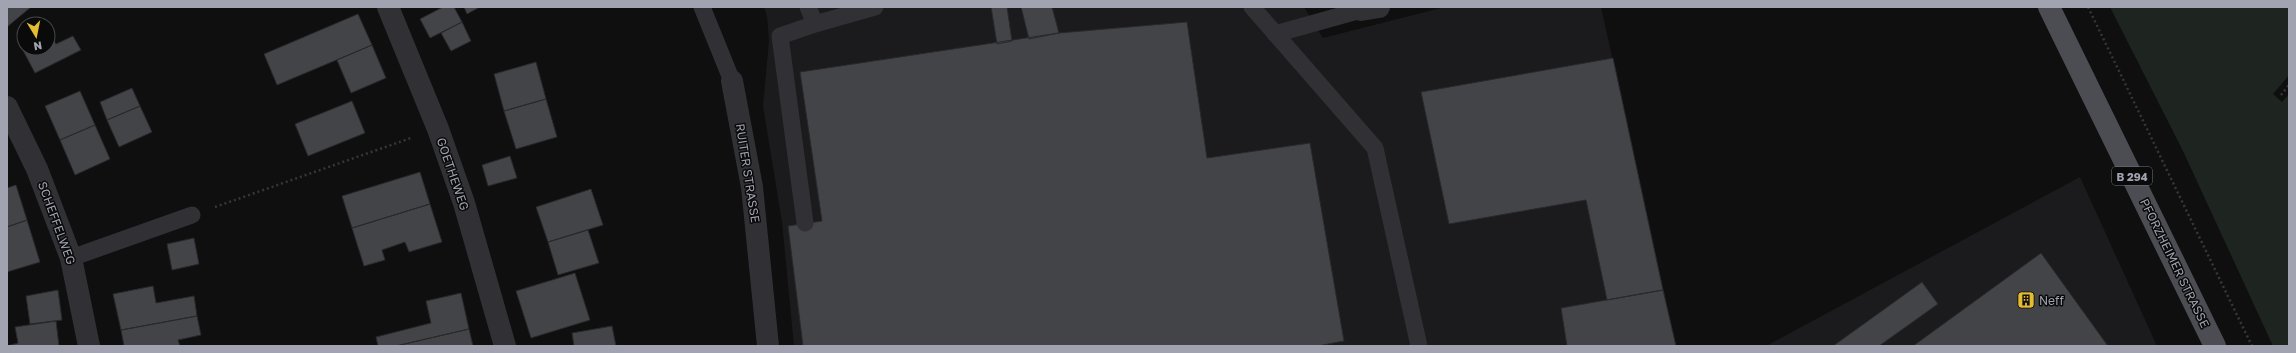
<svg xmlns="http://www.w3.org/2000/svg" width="2296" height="353" viewBox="0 0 2296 353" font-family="'Golos Text',sans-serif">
	<rect width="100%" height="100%" fill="#0f0f10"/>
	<path fill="#1b1b1d" d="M764,7H1304L1323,38L1445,7H1601L1676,346H794L782,222L763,106L769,41L767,16Z
		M2080,177L2157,346H1766Z"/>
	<path fill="#1e241f" d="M2110,7H2289V75L2273,94L2282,102L2289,94V346H2273L2183,151Z"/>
	<path fill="#434448" stroke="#29292c" d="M7,7H31L7,27Z
		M443,7H454L462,22L430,38L420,19Z
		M464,7H480L467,14Z
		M991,7H1007L1012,41L997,44Z
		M1021,7H1052L1059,33L1029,39Z
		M358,14L372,45L277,85L264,54Z
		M462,22L471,41L451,51L441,33Z
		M1187,22L1207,158L1310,143L1344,341L1318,346H803L788,226L822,221L800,72L1059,33Z
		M48,30L56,44L73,36L81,50L35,73L18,41L24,38V48H48Z
		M372,45L386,78L351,93L337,60Z
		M1613,58L1663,290L1607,300L1586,200L1449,224L1421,92Z
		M536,62L546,99L504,111L494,74Z
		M132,88L140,106L107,120L100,102Z
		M80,91L95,125L60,140L45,106Z
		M546,99L557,137L516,149L504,111Z
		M352,101L365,133L308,156L295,124Z
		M140,106L152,132L119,147L107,120Z
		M95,125L110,159L75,175L60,140Z
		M510,156L517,178L488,186L482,165Z
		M420,172L430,204L352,228L342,196Z
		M16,185L27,220L7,227V188Z
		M591,189L603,225L548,242L536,207Z
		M430,204L442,242L409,252L405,242L382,250L385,260L364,266L352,228Z
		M27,220L40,262L7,272V227Z
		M588,230L599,263L558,275L548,242Z
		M194,238L199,264L172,270L167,244Z
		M2041,253L2108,346H1913Z
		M575,273L590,320L531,338L516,291Z
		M1922,282L1938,304L1879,346H1833Z
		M153,286L156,303L194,296L197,316L121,330L113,294Z
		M58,290L62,320L30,324L26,296Z
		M1663,290L1676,346H1567L1561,308Z
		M461,293L469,329L396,346H378L376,337L431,323L426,301Z
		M197,316L201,335L178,340L180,346H124L121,330Z
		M56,321L59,346H7L18,343L15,327Z
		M612,326L616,346H574L572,333Z
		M469,329L473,346H396Z"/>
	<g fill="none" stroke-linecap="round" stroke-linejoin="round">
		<path stroke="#36373c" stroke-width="2.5" stroke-dasharray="2 3" stroke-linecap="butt" d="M2088,7L2252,346
			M2281,95L2289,85
			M215,207L411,138"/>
		<path stroke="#303035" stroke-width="17" d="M702,7L732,81
			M1252,7L1375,148L1419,346
			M815,24L875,7
			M1275,34L1361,10
			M805,223L780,36L815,24L808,7
			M71,258L192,215"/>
		<path stroke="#303035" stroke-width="22" d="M388,7L438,129L464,203L505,346
			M1361,10L1379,7
			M732,81L752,187L768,346
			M7,107L37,169L71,258L89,346"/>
		<path stroke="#4c4d53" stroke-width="22" d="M2049,7L2215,346"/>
	</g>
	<defs>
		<symbol id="building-square" viewBox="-11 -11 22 22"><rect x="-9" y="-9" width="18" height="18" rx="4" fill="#e3bc34" stroke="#0a0a0b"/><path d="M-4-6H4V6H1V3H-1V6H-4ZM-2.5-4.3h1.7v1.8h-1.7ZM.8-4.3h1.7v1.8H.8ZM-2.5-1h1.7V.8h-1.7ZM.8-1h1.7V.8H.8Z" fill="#111"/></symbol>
	</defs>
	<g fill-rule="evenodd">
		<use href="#building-square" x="2016" y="290" width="20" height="20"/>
	</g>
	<g text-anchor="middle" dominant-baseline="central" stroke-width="3" stroke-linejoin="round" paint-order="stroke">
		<rect fill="#0a0a0b" stroke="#74767e" stroke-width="1" x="2112" y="167" width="40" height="18" rx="3"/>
		<g font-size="11" font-weight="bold" fill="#a1a4b0">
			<text x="2132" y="176">B 294</text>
		</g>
		<g font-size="12" fill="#a1a4b0" stroke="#0a0a0b">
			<text transform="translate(748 173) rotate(81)">RUITER STRASSE</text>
			<text transform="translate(453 174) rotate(71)">GOETHEWEG</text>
			<text transform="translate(57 223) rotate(70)">SCHEFFELWEG</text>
			<text transform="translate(2175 263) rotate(64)">PFORZHEIMER STRASSE</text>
		</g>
		<g font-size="12" fill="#a1a4b0" stroke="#0a0a0b" text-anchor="start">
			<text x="2039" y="300">Neff</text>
		</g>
	</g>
	<rect width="2296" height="353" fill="none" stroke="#a1a4b0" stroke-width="16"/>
	<g transform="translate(36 36) rotate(170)"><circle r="19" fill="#0a0a0b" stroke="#46484d"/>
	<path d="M0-3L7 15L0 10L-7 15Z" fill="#e3bc34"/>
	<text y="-6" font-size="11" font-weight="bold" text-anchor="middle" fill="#a1a4b0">N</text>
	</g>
</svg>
